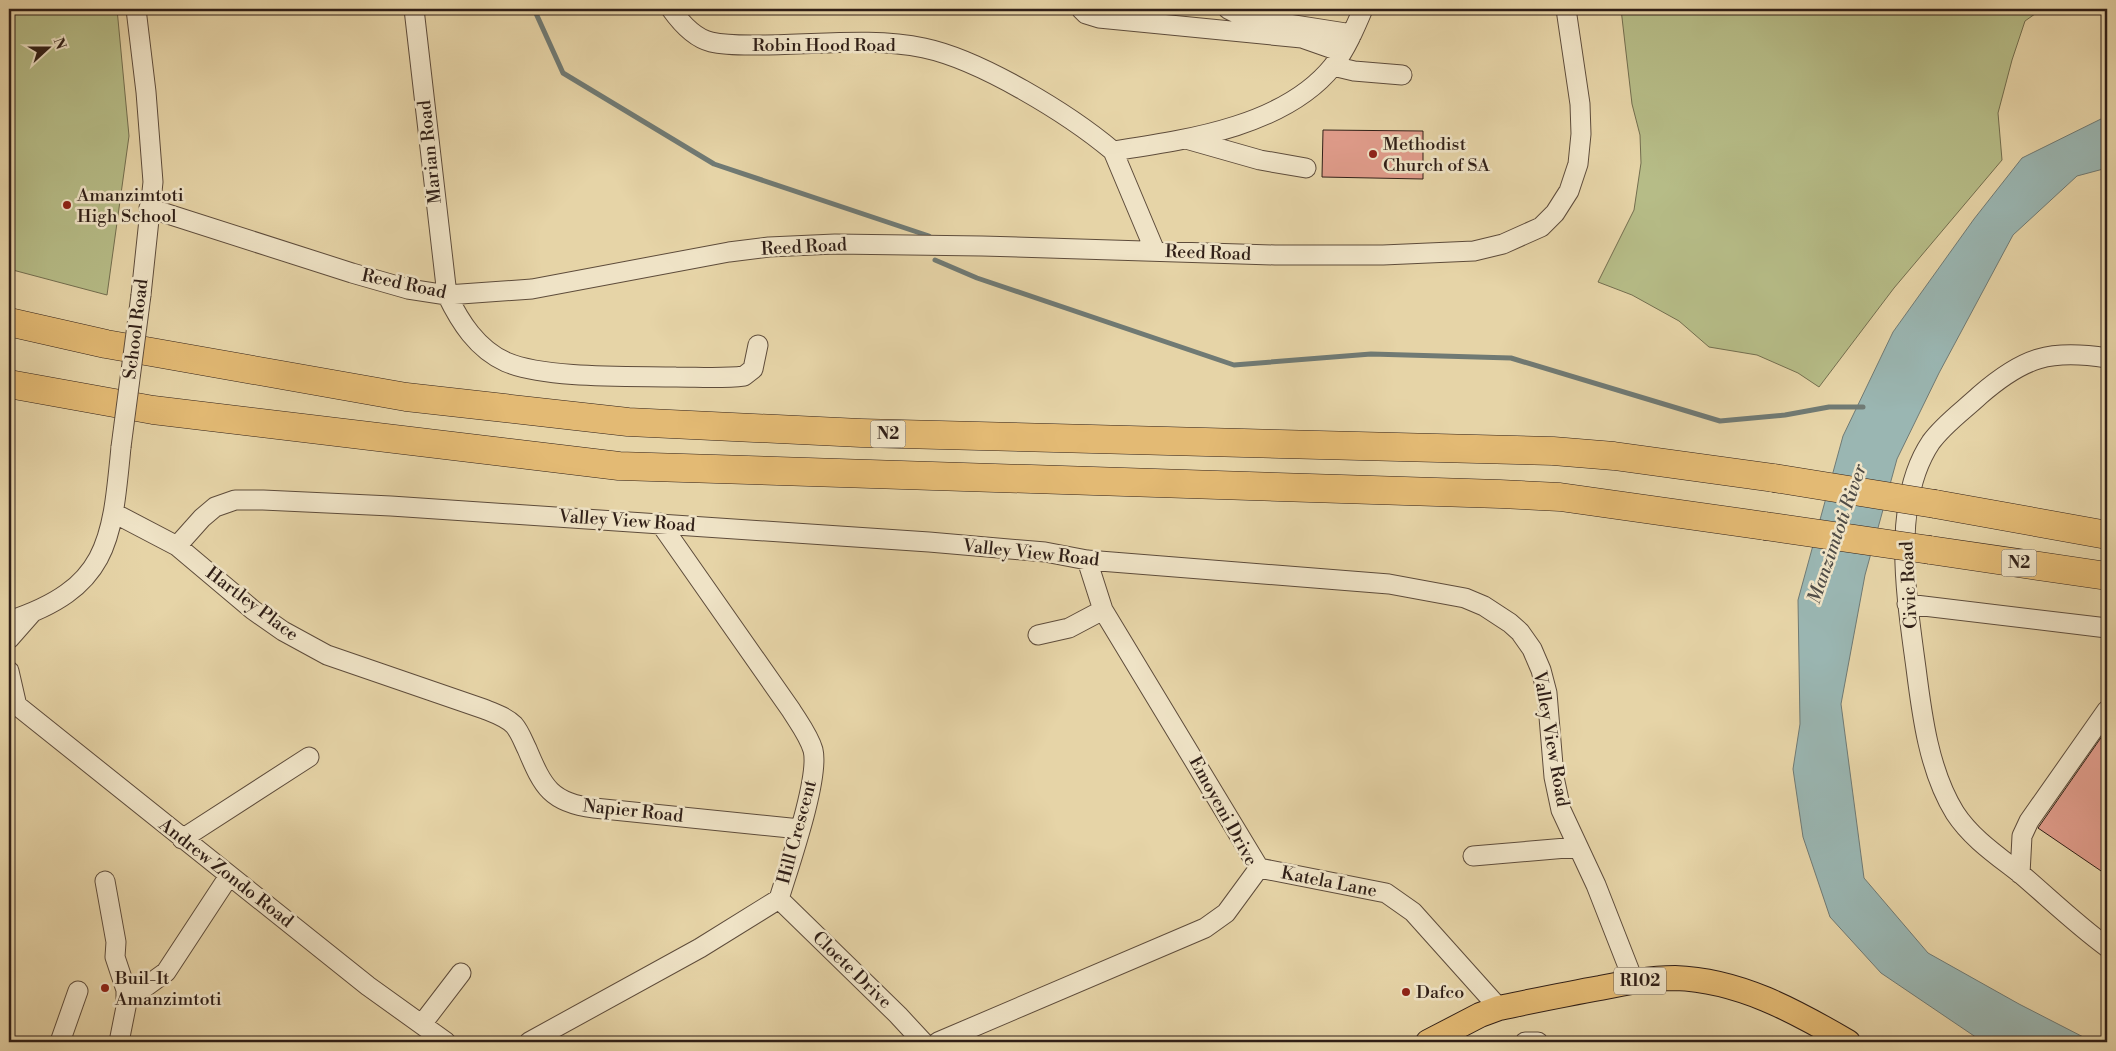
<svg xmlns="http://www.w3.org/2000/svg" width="2116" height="1051" viewBox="0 0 2116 1051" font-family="'Libre Bodoni',serif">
	<rect width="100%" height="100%" fill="#e6d4a7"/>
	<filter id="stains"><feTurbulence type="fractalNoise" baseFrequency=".004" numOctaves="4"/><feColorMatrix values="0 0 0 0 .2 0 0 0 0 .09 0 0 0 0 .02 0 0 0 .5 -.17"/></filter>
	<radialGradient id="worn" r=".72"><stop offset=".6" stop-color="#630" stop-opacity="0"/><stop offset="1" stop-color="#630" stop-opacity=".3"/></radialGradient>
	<path fill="#b6bc87" stroke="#736e4f" d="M9,9H117L129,136L107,295L9,269Z
		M1621,9H2042L2025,21L2012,60L1998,113L2002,160L1894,288L1819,387L1798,373L1757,355L1709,347L1679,321L1632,295L1598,282L1634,210L1641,163L1640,135L1632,104Z"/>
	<path fill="#9ab6b2" stroke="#707a74" d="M2107,116V168L2077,176L2013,235L1939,373L1897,459L1865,575L1841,704L1864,878L1928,953L2019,1004L2093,1042H1983L1881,973L1830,917L1803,837L1793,769L1800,724L1798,600L1843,436L1893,332L1974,219L2022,158Z"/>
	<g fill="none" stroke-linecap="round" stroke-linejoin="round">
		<path stroke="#707a74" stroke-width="5" d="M534,9L563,73L714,164L929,236
			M935,260L977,278L1234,365L1371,354L1511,358L1720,421L1785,415L1829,407H1863"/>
	</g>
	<path fill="#e09c8b" stroke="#301f17" d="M1323,130L1423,131V179L1322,177Z
		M2107,729V875L2038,828Z"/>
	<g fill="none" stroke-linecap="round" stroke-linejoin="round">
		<defs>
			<path id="minor" d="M136,9L146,92L153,182L141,295
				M414,9L447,295C460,322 477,349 506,362C546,379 631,376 676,377C698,377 722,379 744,376L753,369L758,345
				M671,9C681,23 694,38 711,42C728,46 747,45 765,45C817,45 872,37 924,48C981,60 1069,114 1113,151
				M1081,9L1086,14L1099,18L1302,38L1342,52
				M1228,9L1244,17L1352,34
				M1333,66L1354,71L1402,75
				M1186,139L1260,160L1306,168
				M149,208L352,273L408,289L447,295L532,289L729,252L769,247L835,244L982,246L1275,255H1383L1474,251L1503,244L1541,227L1555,213L1569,191L1578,164L1581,134L1580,104L1566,9
				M1155,251L1113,151C1185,140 1284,127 1333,66C1346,49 1355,28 1363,9
				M2107,358C2050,349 2024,357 1980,395C1964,410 1944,424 1931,442C1890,503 1907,600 1916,668C1922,716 1929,771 1955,813C1972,839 1998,856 2022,875C2050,899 2077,925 2107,947
				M114,513L177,546L253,610L283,631L327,655L484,709C494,713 506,717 514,725C520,732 523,741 527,749C543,787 551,803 594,808L800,829
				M177,546L202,518L215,507L235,500H263L391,506L929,542L1045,552L1087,560L1389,584L1465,598L1484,606L1510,623L1520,632L1532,649L1541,670L1547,693L1554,777L1561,810L1596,885L1634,982
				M1087,560L1103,610L1259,868
				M1907,604L2107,628
				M9,621C109,588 112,541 121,447
				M1038,635L1069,628L1103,610
				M9,639L31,614
				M9,671L17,706
				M9,699L368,986L446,1042
				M182,839L309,757
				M1473,856L1578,847
				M1259,868L1386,893L1413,912L1499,1008
				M2020,874L2022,836L2029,821L2107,710
				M105,881L116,942L115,957L126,990V1007L119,1042
				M779,899L898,1015L923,1042
				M126,1001L166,972L229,876
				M422,1024L461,973
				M60,1042L78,991
				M529,1042L700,948L779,899C788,869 820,778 813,750C809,736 799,723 791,710L660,523
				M938,1042L1205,928L1226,913L1259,868
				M1525,1042H1538"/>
			<path id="major" d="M1428,1042L1480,1015L1499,1008C1533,1001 1566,994 1600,988C1625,983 1650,978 1675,978C1739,980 1795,1011 1848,1042"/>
			<path id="highway" d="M9,322L106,344L406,397L628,422L861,433L1553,451L1614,456L1774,478
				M9,384L153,410L619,466L1500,494L1560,497L1765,526
				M1935,504L2107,535
				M1930,550L2107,576"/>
		</defs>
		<use href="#minor" stroke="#5e4c3b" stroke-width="21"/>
		<use href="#major" stroke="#301f17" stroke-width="26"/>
		<use href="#highway" stroke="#301f17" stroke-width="29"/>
		<use href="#minor" stroke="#efe3c6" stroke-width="19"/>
		<use href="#major" stroke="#e3ba74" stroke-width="24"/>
		<use href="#highway" stroke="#e3ba74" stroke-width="28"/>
		<defs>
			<path id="minor-bridge" d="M121,447L141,295"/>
			<path id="highway-bridge" d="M1774,478L1935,504
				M1765,526L1930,550"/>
		</defs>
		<use href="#minor-bridge" stroke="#5e4c3b" stroke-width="21" stroke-linecap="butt"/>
		<use href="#highway-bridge" stroke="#301f17" stroke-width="29" stroke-linecap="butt"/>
		<use href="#minor-bridge" stroke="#efe3c6" stroke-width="19"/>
		<use href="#highway-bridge" stroke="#e3ba74" stroke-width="28"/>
	</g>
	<g fill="#8f2418" stroke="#efe3c6" stroke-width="2">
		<circle cx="1373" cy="154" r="5"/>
		<circle cx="67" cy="205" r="5"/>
		<circle cx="105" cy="988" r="5"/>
		<circle cx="1406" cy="992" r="5"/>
	</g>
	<g text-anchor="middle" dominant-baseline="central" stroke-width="5" stroke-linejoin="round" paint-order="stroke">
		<g fill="#efe3c6" stroke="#695a4c" stroke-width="1">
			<rect x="870.5" y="420.5" width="35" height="27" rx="4"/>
			<rect x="2001.5" y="549.5" width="35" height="27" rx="4"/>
			<rect x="1614" y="967.5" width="52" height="27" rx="4"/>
		</g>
		<g font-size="16" font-weight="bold" fill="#301f17">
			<text x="888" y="434">N2</text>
			<text x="2019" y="563">N2</text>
			<text x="1640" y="981">R102</text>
		</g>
		<g font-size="18" fill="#301f17" stroke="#efe3c6">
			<text x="824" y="45">Robin Hood Road</text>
			<text transform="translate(430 152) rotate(-96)">Marian Road</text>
			<text transform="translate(804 247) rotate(-3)">Reed Road</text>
			<text transform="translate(1208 253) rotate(2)">Reed Road</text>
			<text transform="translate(404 284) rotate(12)">Reed Road</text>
			<text transform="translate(136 329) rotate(-83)">School Road</text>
			<text transform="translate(627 521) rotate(4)">Valley View Road</text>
			<text transform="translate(1031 553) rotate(6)">Valley View Road</text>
			<text transform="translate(1909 585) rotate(-93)">Civic Road</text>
			<text transform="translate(252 604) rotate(37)">Hartley Place</text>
			<text transform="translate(1551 739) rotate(80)">Valley View Road</text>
			<text transform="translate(633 811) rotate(6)">Napier Road</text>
			<text transform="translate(1223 811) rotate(61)">Emoyeni Drive</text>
			<text transform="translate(797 832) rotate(-75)">Hill Crescent</text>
			<text transform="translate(226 873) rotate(38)">Andrew Zondo Road</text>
			<text transform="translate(1329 882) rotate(11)">Katela Lane</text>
			<text transform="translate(852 970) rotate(44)">Cloete Drive</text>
		</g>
		<g font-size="18" fill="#301f17" stroke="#efe3c6" text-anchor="start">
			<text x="1383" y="144">Methodist<tspan x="1383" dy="21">Church of SA</tspan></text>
			<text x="77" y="195">Amanzimtoti<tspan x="77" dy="21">High School</tspan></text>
			<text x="115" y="978">Buil-It<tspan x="115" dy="21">Amanzimtoti</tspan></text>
			<text x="1416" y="992">Dafco</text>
		</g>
		<g font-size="19" font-style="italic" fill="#504c46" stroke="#efe3c6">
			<text transform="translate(1837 534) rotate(-71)">Manzimtoti River</text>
		</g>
	</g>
	<rect width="2116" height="1051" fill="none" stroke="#e6d4a7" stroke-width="30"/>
	<rect x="10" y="10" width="2096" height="1031" fill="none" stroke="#301f17" stroke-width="2.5"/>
	<rect x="15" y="15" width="2086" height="1021" fill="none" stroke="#301f17"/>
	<g transform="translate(48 48) rotate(69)" stroke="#efe3c6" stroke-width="4" paint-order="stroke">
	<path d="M0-4L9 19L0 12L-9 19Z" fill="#301f17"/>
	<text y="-8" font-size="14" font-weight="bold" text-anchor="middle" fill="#301f17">N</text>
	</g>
	<rect width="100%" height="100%" filter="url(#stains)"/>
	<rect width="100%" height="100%" fill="url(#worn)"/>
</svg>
